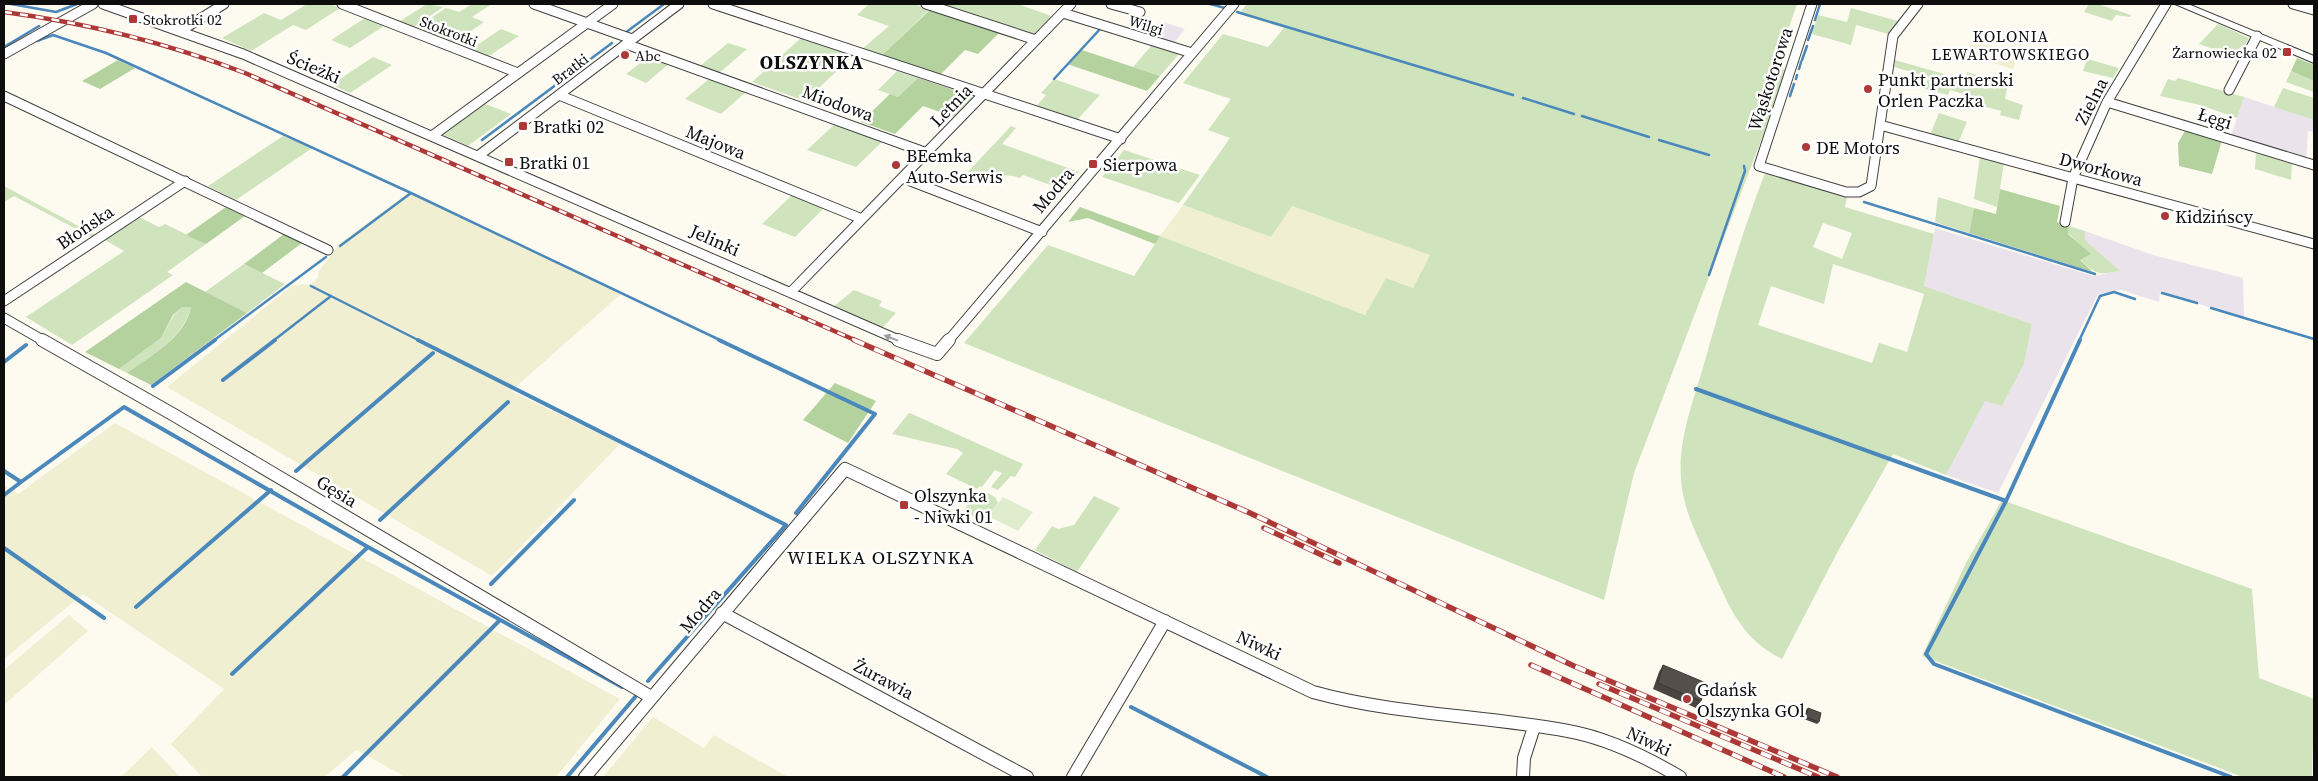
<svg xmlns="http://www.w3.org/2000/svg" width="2318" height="781" viewBox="0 0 2318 781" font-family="'Source Serif 4',serif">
	<rect width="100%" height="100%" fill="#fdfbf0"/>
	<path fill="#eae3eb" d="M1163,22L1185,29L1174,43L1151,36Z
		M2244,97L2314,120V132L2308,131L2306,160L2231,136Z
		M1935,228L2093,276L2119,271L2085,240V231L2153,255L2243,278L2244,318L2160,292L2159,302L2121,290L2098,294L1998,493L1946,475L1985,400L2002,406L2024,364L2032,324L1924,286Z"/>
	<path fill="#f0efd2" d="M1971,41L2018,54L2013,69L1968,56Z
		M410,192L621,294L511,391L620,444L492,576L167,387L293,285L311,284L318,278V272L339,244Z
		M1183,205L1271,237L1292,206L1431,255L1413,288L1386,278L1365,315L1160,236Z
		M115,423L620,699L556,777H406L356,750L325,777H202L171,744L224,689L83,594L4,659V485L18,494Z
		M69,615L88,631L4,705V670Z
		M653,717L704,748L714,735L788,777H603Z
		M152,747L180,777H121Z"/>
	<path fill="#cfe3bd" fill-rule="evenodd" d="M307,4H330L340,8L306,30L293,25L251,51L222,38L264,13L281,20Z
		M427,4L443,7L414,27L400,21Z
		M472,4H492L472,17L484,22L454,43L416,28L446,8L459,12Z
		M869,4H913L930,9L880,57L861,50L889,26L857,15Z
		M941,4H1018L1054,17L1037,35Z
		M1247,4H1797L1775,68L1788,70L1634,473L1604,600L964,343L1048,245L1134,276L1160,236L1365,315L1386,278L1413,288L1430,255L1292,206L1271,237L1183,205L1230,138L1208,130L1231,99L1183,83L1223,34L1268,47L1284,28L1239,14Z
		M2089,4H2098L2131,15L2130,17L2116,15L2112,21L2084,12Z
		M1851,8L1898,21L1888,34L1856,25L1851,45L1812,34L1818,15L1847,22Z
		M365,18L384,26L350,48L331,40Z
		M2218,24L2249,38L2238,58L2199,44Z
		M501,29L519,36L489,56L471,49Z
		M801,38L853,56L805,101L752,82Z
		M728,43L747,49L719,73L700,66Z
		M1152,45L1179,54L1160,76L1133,67Z
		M373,57L392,65L350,93L335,86L337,81Z
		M648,57L669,64L646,83L626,74Z
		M2087,59L2119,68L2113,78L2083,71Z
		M1895,60L1965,80L1967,72L2008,84L2005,99L2023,105L2019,120L2000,115L2001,111L1964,101L1967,95L1950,90L1948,95L1925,89L1928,77L1894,67Z
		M897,71L918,78L898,97L878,90Z
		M2291,71L2314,81V92L2286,82Z
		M2178,78L2244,97L2237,118L2200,105L2160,96L2168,79L2175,81Z
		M709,79L746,92L721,114L685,99Z
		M1054,79L1100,95L1076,121L1035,108L1046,95L1041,93Z
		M2283,88L2314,98V120L2274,107Z
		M960,92L971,95L973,99L957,118L940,112Z
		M480,102L511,114L468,146L441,134Z
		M1939,113L1967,122L1958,143L1930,135Z
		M835,124L883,141L856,167L807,150Z
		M1011,126L1016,128L1002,144L1079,172L1064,190L1023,175L1020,178C1007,174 997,174 987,185L964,176Z
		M283,136L312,148L236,200L208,186Z
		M1124,150L1200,175L1179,203L1102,177Z
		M2256,151L2292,163L2291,180L2255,169Z
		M1980,156L2004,163L1997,207L1974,199Z
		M1765,173L1847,197L1845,207L1934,234L1924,286L2032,324L2024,364L2002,406L1985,401L1946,475L1893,454L1838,551L1782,659C1745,641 1731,612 1715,575C1702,545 1683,513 1681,479C1678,439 1693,402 1704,364C1722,300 1741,235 1765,173ZM1823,223L1852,233L1842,259L1813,247ZM1833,264L1924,294L1907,352L1879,343L1872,363L1758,325L1771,286L1824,304Z
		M4,186L95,235L91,237L14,196L4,202Z
		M792,195L824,208L795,237L762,224Z
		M1938,197L1974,208L1969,233L1935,222Z
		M137,216L159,227L165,224L206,244L167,272L173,275L72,345L26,317L124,251L103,239Z
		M2069,226L2085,231V240L2120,271C2098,275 2096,275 2080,259L2090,254L2068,233Z
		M244,264L285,284L247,313L205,292Z
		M854,290L882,301L879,306L896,313L882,328L834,306Z
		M182,307H191C183,338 152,355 127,373L119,369L161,338L174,315Z
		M909,413L912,414L1023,464L1015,477L1011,476L998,490L991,487L1002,473L995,470L982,487L980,486L977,489L946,474L963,453L957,449L892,434Z
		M984,491L995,497L998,503L987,517L977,518L963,511L976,494Z
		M1094,496L1120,508L1077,572L1035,550L1052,526L1058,529L1074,525Z
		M2002,500L2252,589L2259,678L2314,699L2312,777H2243L1922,656L1966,563Z"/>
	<path fill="#b3d29e" d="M932,8L1000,32L978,54L965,50L939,76L880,57Z
		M1080,50H1082L1160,76L1147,91L1067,64Z
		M2297,58L2314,65V81L2291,71Z
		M118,60L135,68L100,89L82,81Z
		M918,78L960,92L940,112L923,106L895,134L861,122L890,94L898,97Z
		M2186,129L2222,140L2212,174L2179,166L2178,143Z
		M2000,189L2060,206L2057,222L2069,226L2068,234L2091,254L2080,260L2093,272L1969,233L1974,208L1996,214Z
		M226,207L245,216L206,244L186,235Z
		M1080,207L1156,235L1160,236L1155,244L1088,218L1068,222Z
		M284,234L302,243L262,273L244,264Z
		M186,282L247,313L151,385L127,373C150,356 185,338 191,307H182L173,315L161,338L119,369L85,352Z
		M835,383L876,401L848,443L803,420Z"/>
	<path fill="#e0ecce" d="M1003,497L1033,512L1018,531L988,516Z"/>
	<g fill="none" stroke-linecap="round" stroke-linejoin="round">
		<path stroke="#4a88bc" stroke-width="2.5" d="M11,4L56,12L77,4
			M1210,4L1225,8
			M1237,12L1513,95
			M1815,20L1820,4
			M625,33L664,4
			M1808,40L1813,26
			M37,41L53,35L106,53L411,193L722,341
			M4,47L39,26
			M1802,60L1807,46
			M1799,69L1801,62
			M1054,79L1101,28
			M1796,79L1797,75
			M1790,96L1794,84
			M1523,98L1574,114
			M1582,116L1649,137
			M482,140L612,43
			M1659,140L1709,155
			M1864,202L2095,274
			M340,246L411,193
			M1709,275L1745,171L1744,166
			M311,286L420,341
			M2162,293L2197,303
			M2211,308L2314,339
			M213,341L326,257
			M273,341L331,296
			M2079,341L2100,296L2114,292L2135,299"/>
		<path stroke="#4a88bc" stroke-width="4" d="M418,340L786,525L648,681
			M719,340L875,414L796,513
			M2080,340L2006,501L1926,654L1934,664L2231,777
			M4,362L26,345
			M223,380L275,340
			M153,386L215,340
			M1696,389L2006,501
			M4,471L21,482L124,407L368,547L622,687
			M296,471L433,353
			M4,495L21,482
			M380,520L508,402
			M4,548L104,618
			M491,584L574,500
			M136,607L271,490
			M232,674L368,547
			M1131,707L1267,777
			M343,777L500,620
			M567,777L636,696"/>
		<defs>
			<path id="minor-far1" d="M103,4L243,54L901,341
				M342,4L518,73
				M534,4L632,39
				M713,4L1121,139
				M926,4L1036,40
				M1111,4L1140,12
				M1812,4L1759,166L1846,192H1859L1871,186L1893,36L1918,4
				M2293,4L2314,10
				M1063,13L1192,53
				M182,30L224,4
				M626,44L927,153
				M4,54L93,4
				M2229,90L2257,36
				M559,95L862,219
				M4,96L328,250
				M2107,102L2314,165
				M1880,125L2314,244
				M432,136L613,4
				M478,156L679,4
				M903,178L1042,232
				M2065,222L2073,178L2107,102L2166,4
				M791,292L1071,4
				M4,301L185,181
				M4,318L44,341
				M948,341L1234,4"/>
			<path id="minor" d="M42,340L174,415L651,697
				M898,340L937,354L949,340
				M722,613L1027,777
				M585,777L845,469L1313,692C1396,715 1483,715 1568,731C1607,738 1646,757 1680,777
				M1073,777L1165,621
				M1523,777L1524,758L1534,727"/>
			<path id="tertiary" d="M2175,4H2188L2314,56V63Z"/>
		</defs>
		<use href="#minor-far1" stroke="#404040" stroke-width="11"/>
		<use href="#minor" stroke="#404040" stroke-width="14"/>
		<use href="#tertiary" stroke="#404040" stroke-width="2"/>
		<use href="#minor-far1" stroke="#fff" stroke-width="9"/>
		<use href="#minor" stroke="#fff" stroke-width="12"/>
		<use href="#tertiary" fill="#fff" fill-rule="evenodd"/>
		<defs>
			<path id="rail-far1" d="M4,12C87,23 167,43 245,73L857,341"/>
			<path id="rail" d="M854,340L1250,513L1574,666L1837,777
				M1264,528L1339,563
				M1531,665L1784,777
				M1599,684L1818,777"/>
		</defs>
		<use href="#rail-far1" stroke="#ac3837" stroke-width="4.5"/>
		<use href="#rail" stroke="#ac3837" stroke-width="5.5"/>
		<use href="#rail-far1" stroke="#fff" stroke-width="2.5" stroke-dasharray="8" stroke-linecap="butt"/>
		<use href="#rail" stroke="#fff" stroke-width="4" stroke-dasharray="11" stroke-linecap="butt"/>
	</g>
	<path fill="#484440" d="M1663,665L1701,701L1696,708L1653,689L1659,672Z
		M1808,708L1819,722L1817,724L1804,719L1806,710Z"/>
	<path fill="#544f4b" stroke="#3b3734" d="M1663,665L1706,683L1701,701L1658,683Z
		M1808,708L1821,713L1819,722L1806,717Z"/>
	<defs><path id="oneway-solid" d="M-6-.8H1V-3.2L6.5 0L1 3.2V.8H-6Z" transform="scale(1.25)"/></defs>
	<use fill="#9e9e9e" href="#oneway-solid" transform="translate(891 338) rotate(-159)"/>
	<g fill="#ac3837" stroke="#fff" stroke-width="2">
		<rect x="128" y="14" width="10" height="10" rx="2.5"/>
		<rect x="2282" y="47" width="10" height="10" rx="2.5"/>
		<circle cx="625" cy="55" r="5"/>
		<circle cx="1868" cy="89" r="5"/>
		<rect x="518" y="121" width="10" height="10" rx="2.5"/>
		<circle cx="1806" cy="147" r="5"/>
		<rect x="504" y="157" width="10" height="10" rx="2.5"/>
		<rect x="1088" y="159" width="10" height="10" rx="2.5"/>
		<circle cx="896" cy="165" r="5"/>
		<circle cx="2165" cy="216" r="5"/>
		<rect x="899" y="500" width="10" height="10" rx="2.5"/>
		<circle cx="1687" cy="699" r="5"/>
	</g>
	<g text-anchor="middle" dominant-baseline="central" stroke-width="5" stroke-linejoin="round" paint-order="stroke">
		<g font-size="15" fill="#0d0d0d" stroke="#fff" text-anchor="start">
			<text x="143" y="19">Stokrotki 02</text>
			<text x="2277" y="52" text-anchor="end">Żarnowiecka 02</text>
			<text x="635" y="55">Abc</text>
		</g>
		<g font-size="15" fill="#0d0d0d" stroke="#fff">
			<text transform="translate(1146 25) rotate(17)">Wilgi</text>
			<text transform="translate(449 31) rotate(21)">Stokrotki</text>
			<text transform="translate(570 69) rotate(-37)">Bratki</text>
		</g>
		<g font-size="16" letter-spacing="1" fill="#0d0d0d" stroke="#fff">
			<text x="2011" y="36">KOLONIA<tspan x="2011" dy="18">LEWARTOWSKIEGO</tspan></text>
		</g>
		<g font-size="18" fill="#0d0d0d" stroke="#fff">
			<text transform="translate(314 67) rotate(23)">Ścieżki</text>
			<text transform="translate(1770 79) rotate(-72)">Wąskotorowa</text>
			<text transform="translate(2091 101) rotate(-63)">Zielna</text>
			<text transform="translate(838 103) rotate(20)">Miodowa</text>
			<text transform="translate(951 105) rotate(-46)">Letnia</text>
			<text transform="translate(2215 118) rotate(17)">Łęgi</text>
			<text transform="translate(716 142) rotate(22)">Majowa</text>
			<text transform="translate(2101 169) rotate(15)">Dworkowa</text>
			<text transform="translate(1053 190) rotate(-50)">Modra</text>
			<text transform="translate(85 227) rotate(-34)">Błońska</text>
			<text transform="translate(715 240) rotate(24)">Jelinki</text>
			<text transform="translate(337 491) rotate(31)">Gęsia</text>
			<text transform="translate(700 610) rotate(-50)">Modra</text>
			<text transform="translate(1259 645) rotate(25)">Niwki</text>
			<text transform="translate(884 679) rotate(28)">Żurawia</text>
			<text transform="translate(1649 741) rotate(25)">Niwki</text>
		</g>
		<g font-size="18" fill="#0d0d0d" stroke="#fff" text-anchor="start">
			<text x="1878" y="79">Punkt partnerski<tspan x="1878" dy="21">Orlen Paczka</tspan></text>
			<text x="533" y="126">Bratki 02</text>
			<text x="1816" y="147">DE Motors</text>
			<text x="906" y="155">BEemka<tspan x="906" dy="21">Auto-Serwis</tspan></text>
			<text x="519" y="162">Bratki 01</text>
			<text x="1103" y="164">Sierpowa</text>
			<text x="2175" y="216">Kidzińscy</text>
			<text x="914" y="495">Olszynka<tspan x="914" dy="21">- Niwki 01</tspan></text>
			<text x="1697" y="689">Gdańsk<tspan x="1697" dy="21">Olszynka GOl</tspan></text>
		</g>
		<g font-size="19" font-weight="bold" letter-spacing="1" fill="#0d0d0d" stroke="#fff">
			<text x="812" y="62">OLSZYNKA</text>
		</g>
		<g font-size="19" letter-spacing="1" fill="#0d0d0d" stroke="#fff">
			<text x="881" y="557">WIELKA OLSZYNKA</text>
		</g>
	</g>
	<rect width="2318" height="781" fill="none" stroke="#0d0d0d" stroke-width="10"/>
</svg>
